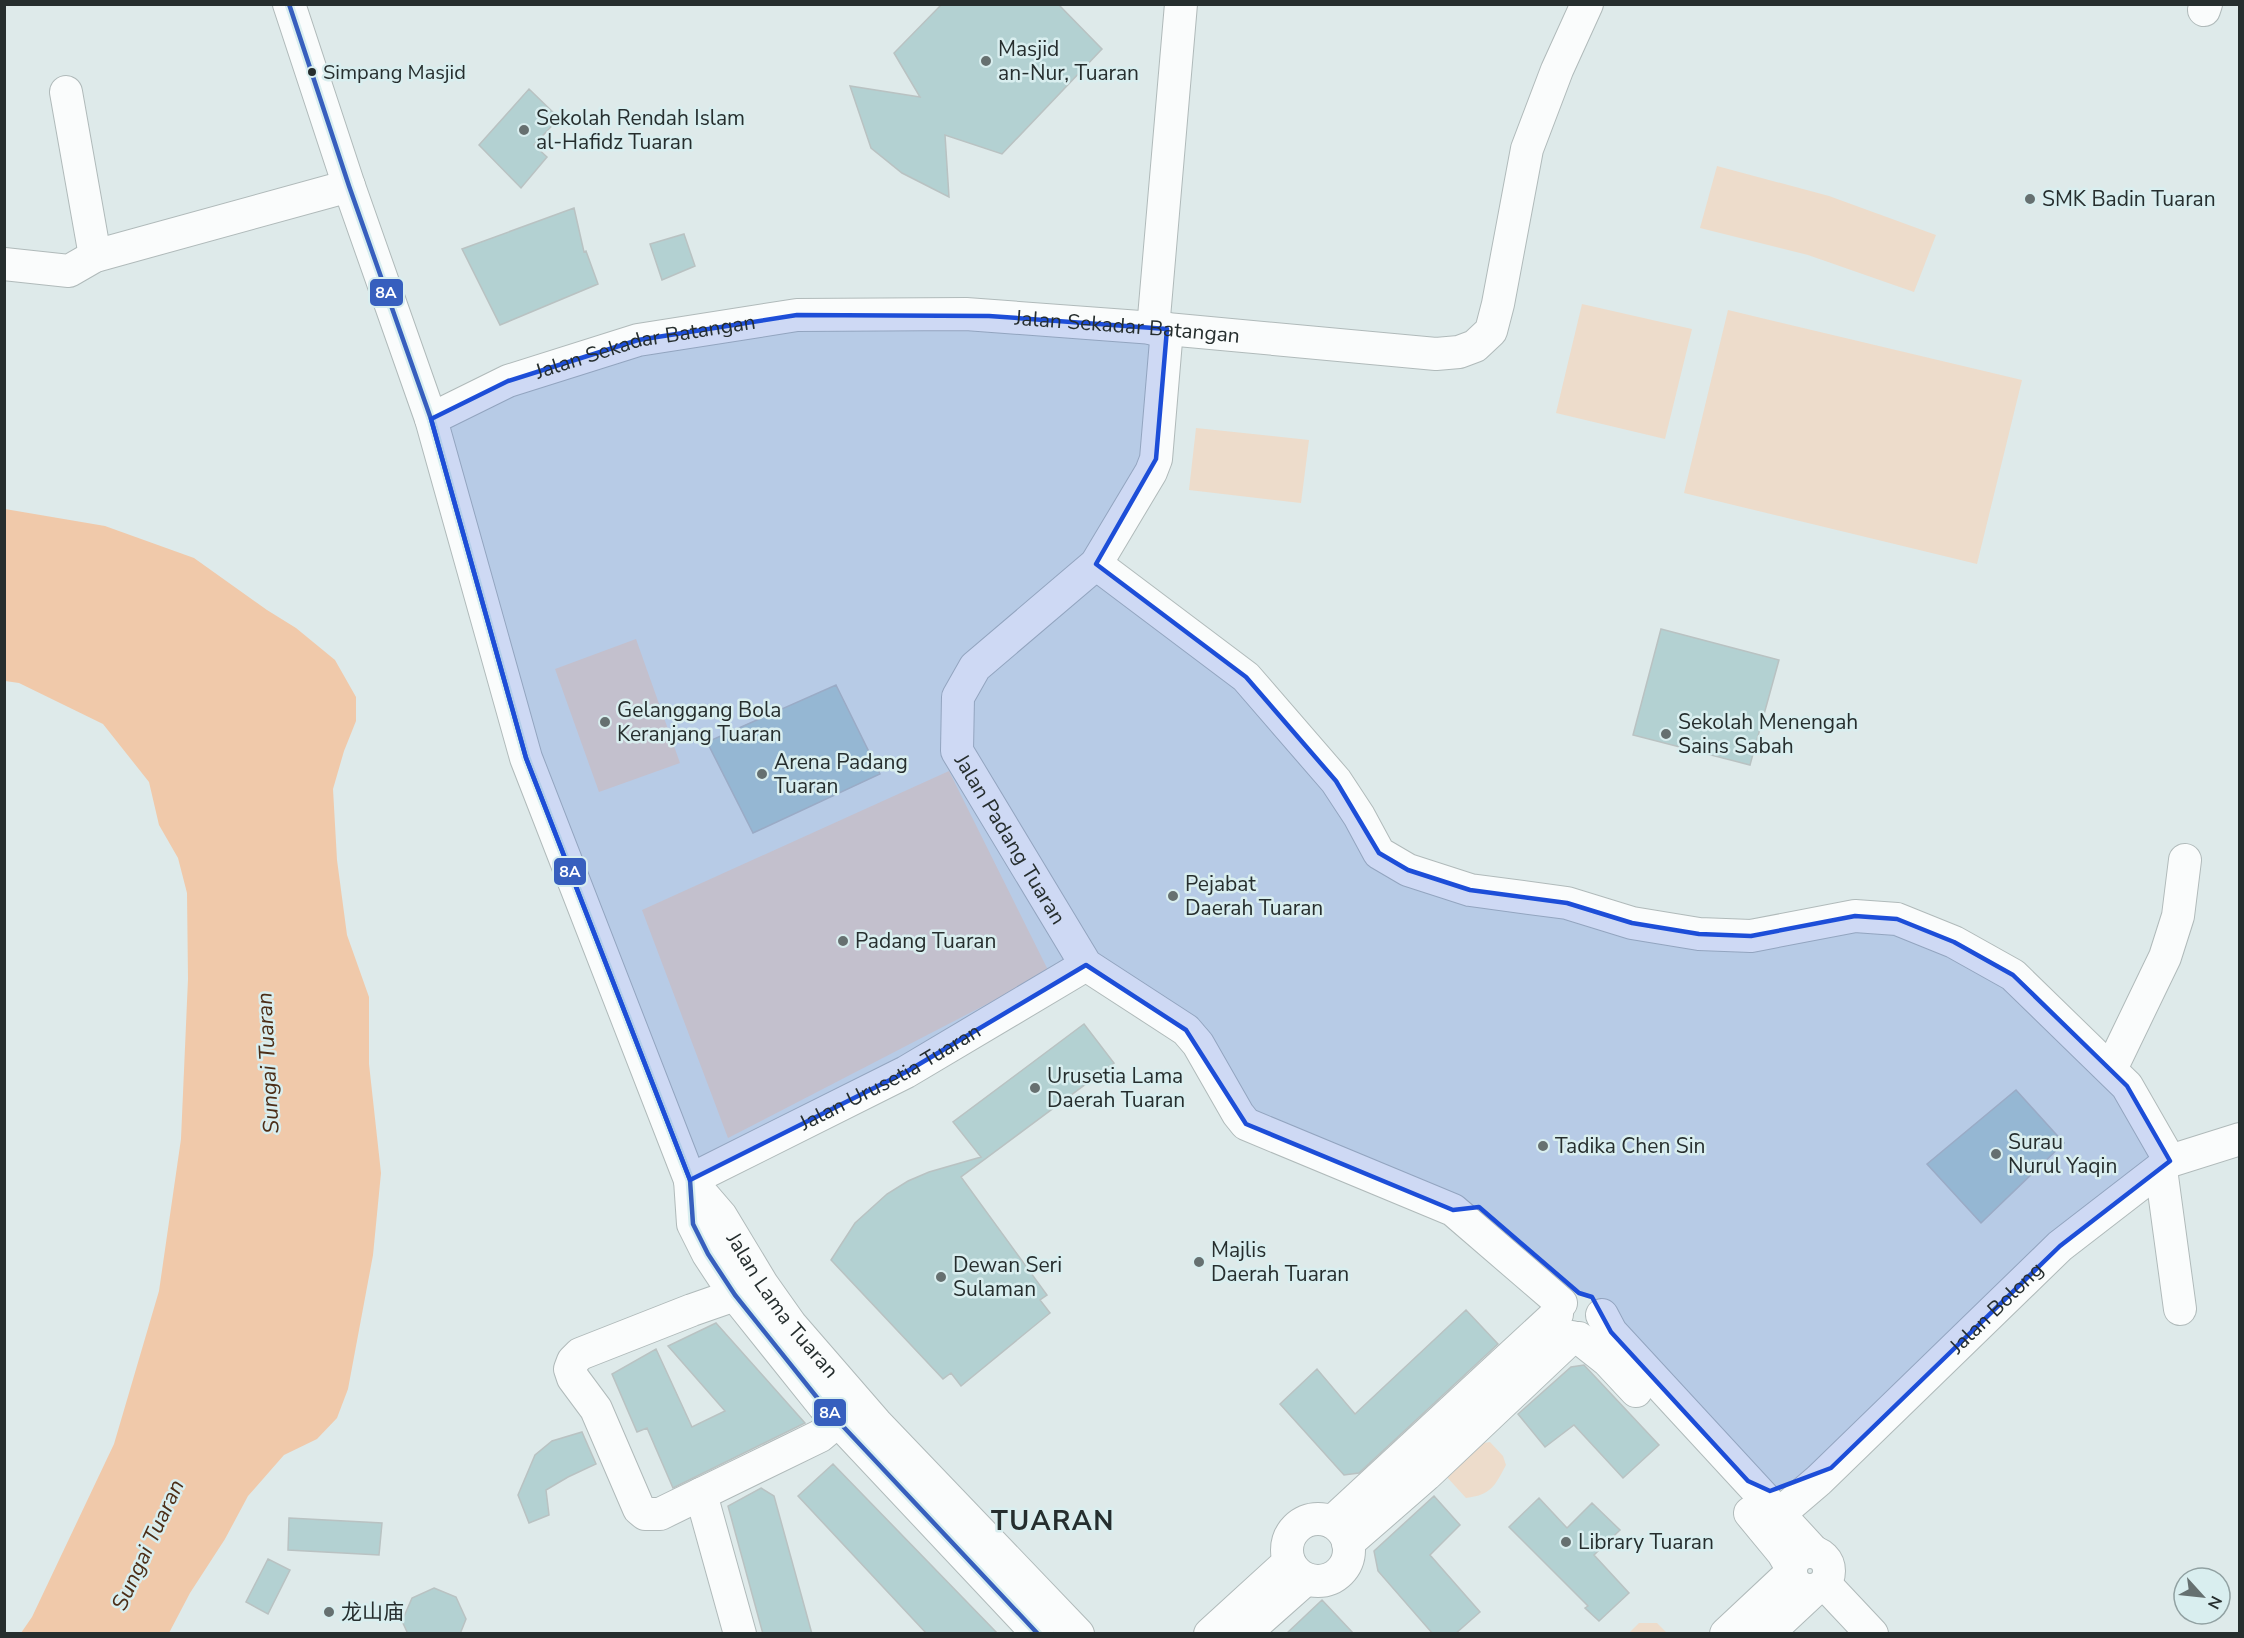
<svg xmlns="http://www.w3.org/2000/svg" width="2244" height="1638" viewBox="0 0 2244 1638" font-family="'Nunito Sans','Noto Sans SC',sans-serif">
	<rect width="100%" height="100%" fill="#deeaea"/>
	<path fill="#eddccb" d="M1717,166L1829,196L1936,235L1914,292L1808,255L1700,228Z
		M1582,304L1692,329L1665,439L1556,413Z
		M1728,310L2022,380L1977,564L1684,493Z
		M1196,428L1309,440L1301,503L1189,490Z
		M636,639L680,763L599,792L555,669Z
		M949,771L1049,972L728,1138L642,910Z
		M1490,1442L1503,1456L1506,1465C1495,1486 1491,1495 1466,1498L1446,1476L1471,1445Z
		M1639,1623H1657L1667,1633H1629Z"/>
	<path fill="#f0c9aa" d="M5,509L105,526L194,558L267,610L296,628L335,660L356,697V721L344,751L333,789L337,860L347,935L369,997V1064L381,1173L373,1255L348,1389L337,1418L317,1439L284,1455L248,1496L225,1539L190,1593L169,1633H21L32,1617L114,1444L159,1291L181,1139L188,979L187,893L178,858L159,825L149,782L103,724L19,683L5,681Z"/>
	<path fill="#b3d1d2" stroke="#b9c2c2" stroke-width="1.5" d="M942,4H1058L1102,49L1002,154L945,135L949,197L902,173L871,148L850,86L920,97L894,53Z
		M529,89L559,118L534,145L547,157L521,188L479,145Z
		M574,208L584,252L586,251L598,284L500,325L462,249Z
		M684,234L695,266L662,280L650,244Z
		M1661,629L1779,660L1750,765L1633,735Z
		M836,685L880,774L753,833L707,742Z
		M1084,1024L1114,1063L961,1177L1047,1295L1040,1300L1050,1313L961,1386L951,1373L943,1379L831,1260L855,1223L887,1194L908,1181L929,1172L981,1157L953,1122Z
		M2016,1090L2064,1143L1981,1223L1927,1164Z
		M1466,1310L1498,1344L1359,1473L1344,1475L1280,1404L1317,1369L1355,1414Z
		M716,1323L805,1423L673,1488L647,1428L637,1432L612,1374L656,1349L692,1427L725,1411L668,1346Z
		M1584,1365L1659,1445L1623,1478L1574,1425L1545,1447L1518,1414L1571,1367Z
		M582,1432L596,1464L568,1477L546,1490L549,1515L529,1523L518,1495L535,1455L552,1441Z
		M833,1464L998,1634H927L798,1496Z
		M761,1488L774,1496L812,1634H763L728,1506Z
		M1434,1496L1460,1525L1430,1555L1480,1612L1455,1634H1433L1378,1571L1374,1551Z
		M1539,1498L1567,1528L1592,1503L1620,1530L1594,1555L1629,1593L1599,1621L1585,1608L1588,1606L1509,1527Z
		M289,1518L382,1523L379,1555L288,1550Z
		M268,1559L290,1570L268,1614L246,1602Z
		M434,1588L456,1597L466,1619L460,1634H408L402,1621L412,1598Z
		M1322,1600L1354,1634H1286Z"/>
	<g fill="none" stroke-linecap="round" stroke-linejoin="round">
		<defs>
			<g id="minor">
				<path d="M289,4L349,186L431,419L526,758L690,1180L693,1224L708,1254L735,1295L823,1405L1038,1634"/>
				<path d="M2204,10L2206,4"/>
				<path d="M66,92L95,256"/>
				<path d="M4,264L69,271L95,256L349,186"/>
				<path d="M1153,329L1181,4"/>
				<path id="s1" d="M1167,329L1156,459L1151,472L1096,564L975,667L958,697L957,751L1086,965L1186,1030L1198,1044L1238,1114L1246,1124L1453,1210L1561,1303"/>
				<path id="s2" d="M431,419L508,381L638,340L797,315L966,314L1167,329L1436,354L1459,352L1475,346L1491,331L1498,304L1527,149L1557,70L1587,4"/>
				<path d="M1096,564L1246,677L1336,781L1359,816L1379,853L1408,870L1470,890L1567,903L1632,923L1699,934L1751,936L1855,916L1897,919L1954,942L2013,975L2127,1086L2170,1161"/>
				<path d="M2111,1069L2165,957L2178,916L2185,860"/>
				<path d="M2161,1169L2180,1309"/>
				<path id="s3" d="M690,1180L721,1216L762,1284L791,1325L876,1423L1078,1634"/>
				<path id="s4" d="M690,1180L906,1072L1086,965"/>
				<path d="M735,1295L692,1310L580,1354L573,1361L570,1369L573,1378L596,1409L639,1509L645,1514H660L820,1436L838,1421"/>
				<path d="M1602,1315L1611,1332L1814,1552"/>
				<path d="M1579,1338L1608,1361L1636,1391"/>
				<path d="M701,1494L740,1634"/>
				<path d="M1750,1513L1783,1553L1791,1567"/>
				<circle cx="1318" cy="1550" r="31"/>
				<path d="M1332,1522L1557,1314"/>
				<path id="s5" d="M1763,1528L1819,1480L2060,1246L2170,1161L2240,1139"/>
				<path d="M1348,1543L1426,1475L1572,1337"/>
				<circle cx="1810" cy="1571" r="19"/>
				<path d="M1825,1584L1872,1634"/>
				<path d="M1210,1634L1289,1562"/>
				<path d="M1244,1634L1306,1579"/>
				<path d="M1726,1634L1791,1573"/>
				<path d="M1767,1634L1814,1590"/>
			</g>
		</defs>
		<use href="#minor" stroke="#b0baba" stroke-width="34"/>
		<use href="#minor" stroke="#fafcfc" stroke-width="32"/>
		<defs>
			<path id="bus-1" d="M289,4L349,186L431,419L526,758L690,1180L693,1224L708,1254L735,1295L823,1405L1038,1634"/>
		</defs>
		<use href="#bus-1" stroke="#d9eeef" stroke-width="9"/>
		<use href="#bus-1" stroke="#375fbe" stroke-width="4.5"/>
	</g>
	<path fill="#1d4ed8" fill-opacity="0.2" stroke="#1d4ed8" stroke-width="4.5" stroke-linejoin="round" d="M797,315L989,316L1167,329L1156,459L1096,564L1246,677L1336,781L1379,853L1408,870L1470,890L1567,903L1632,923L1699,934L1751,936L1855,916L1897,919L1954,942L2013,975L2127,1086L2170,1161L2060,1246L1831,1468L1770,1491L1748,1481L1611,1332L1592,1297L1579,1293L1479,1207L1453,1210L1246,1124L1186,1030L1086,965L906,1072L690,1180L526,758L431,419L508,381L638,340Z"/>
	<g fill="#667070" stroke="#d9eeef" stroke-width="2">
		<circle cx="986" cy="61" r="6"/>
		<circle cx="524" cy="130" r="6"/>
		<circle cx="2030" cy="199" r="6"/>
		<circle cx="605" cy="722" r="6"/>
		<circle cx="1666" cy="734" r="6"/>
		<circle cx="762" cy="774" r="6"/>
		<circle cx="1173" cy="896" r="6"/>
		<circle cx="843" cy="941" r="6"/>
		<circle cx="1035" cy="1088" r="6"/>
		<circle cx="1543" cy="1146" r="6"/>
		<circle cx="1996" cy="1154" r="6"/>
		<circle cx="1199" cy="1262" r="6"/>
		<circle cx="941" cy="1277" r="6"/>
		<circle cx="1566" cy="1542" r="6"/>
		<circle cx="329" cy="1612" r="6"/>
	</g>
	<circle fill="#262e2e" stroke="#d9eeef" stroke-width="2" cx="312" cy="72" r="5"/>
	<g text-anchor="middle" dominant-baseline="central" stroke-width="5" stroke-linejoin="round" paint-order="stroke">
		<g font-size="20" fill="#262e2e" stroke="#d9eeef" text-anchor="start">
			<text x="323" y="72">Simpang Masjid</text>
		</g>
		<g font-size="21" fill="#262e2e" stroke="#d9eeef" text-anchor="start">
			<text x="998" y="49">Masjid<tspan x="998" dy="24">an-Nur, Tuaran</tspan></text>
			<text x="536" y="118">Sekolah Rendah Islam<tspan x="536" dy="24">al-Hafidz Tuaran</tspan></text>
			<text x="2042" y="199">SMK Badin Tuaran</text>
			<text x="617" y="710">Gelanggang Bola<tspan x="617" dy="24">Keranjang Tuaran</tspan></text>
			<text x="1678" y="722">Sekolah Menengah<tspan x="1678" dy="24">Sains Sabah</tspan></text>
			<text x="774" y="762">Arena Padang<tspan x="774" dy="24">Tuaran</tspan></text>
			<text x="1185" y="884">Pejabat<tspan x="1185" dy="24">Daerah Tuaran</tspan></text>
			<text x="855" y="941">Padang Tuaran</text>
			<text x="1047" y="1076">Urusetia Lama<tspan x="1047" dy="24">Daerah Tuaran</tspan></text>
			<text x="2008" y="1142">Surau<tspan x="2008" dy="24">Nurul Yaqin</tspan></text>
			<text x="1555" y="1146">Tadika Chen Sin</text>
			<text x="1211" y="1250">Majlis<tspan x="1211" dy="24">Daerah Tuaran</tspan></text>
			<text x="953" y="1265">Dewan Seri<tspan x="953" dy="24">Sulaman</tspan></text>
			<text x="1578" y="1542">Library Tuaran</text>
			<text x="341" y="1612">龙山庙</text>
		</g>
		<g font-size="21" fill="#262e2e" stroke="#d9eeef">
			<text stroke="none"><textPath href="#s2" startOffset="714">Jalan Sekadar Batangan</textPath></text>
			<text stroke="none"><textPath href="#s2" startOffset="228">Jalan Sekadar Batangan</textPath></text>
			<text stroke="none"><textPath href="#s1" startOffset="602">Jalan Padang Tuaran</textPath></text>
			<text stroke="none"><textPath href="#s4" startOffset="225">Jalan Urusetia Tuaran</textPath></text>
			<text stroke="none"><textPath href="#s3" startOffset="156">Jalan Lama Tuaran</textPath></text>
			<text stroke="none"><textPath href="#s5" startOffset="321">Jalan Bolong</textPath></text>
		</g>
		<g font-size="22" font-style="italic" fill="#4c2e17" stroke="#d9eeef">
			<text transform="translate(268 1063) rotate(-93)">Sungai Tuaran</text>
			<text transform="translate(148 1545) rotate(-65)">Sungai Tuaran</text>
		</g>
		<g font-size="27" font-weight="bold" letter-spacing="1.5" fill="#262e2e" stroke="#d9eeef">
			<text x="1053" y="1521">TUARAN</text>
		</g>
	</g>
	<g stroke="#d9eeef" stroke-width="2">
		<rect x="369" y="278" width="35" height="29" rx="6" fill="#375fbe"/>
		<rect x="553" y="857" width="34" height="29" rx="6" fill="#375fbe"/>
		<rect x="813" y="1398" width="34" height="29" rx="6" fill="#375fbe"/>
	</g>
	<g font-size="16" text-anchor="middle" font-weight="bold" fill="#fff">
		<text x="386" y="298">8A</text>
		<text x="570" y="877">8A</text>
		<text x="830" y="1418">8A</text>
	</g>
	<rect width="2244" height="1638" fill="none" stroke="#262e2e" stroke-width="12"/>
	<g transform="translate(2202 1596) rotate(117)"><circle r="28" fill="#d9eeef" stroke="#91a1a2" stroke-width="1.5"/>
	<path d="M0-4.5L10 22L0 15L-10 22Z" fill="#667070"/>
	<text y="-9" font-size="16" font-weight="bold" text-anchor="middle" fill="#262e2e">N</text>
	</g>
</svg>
